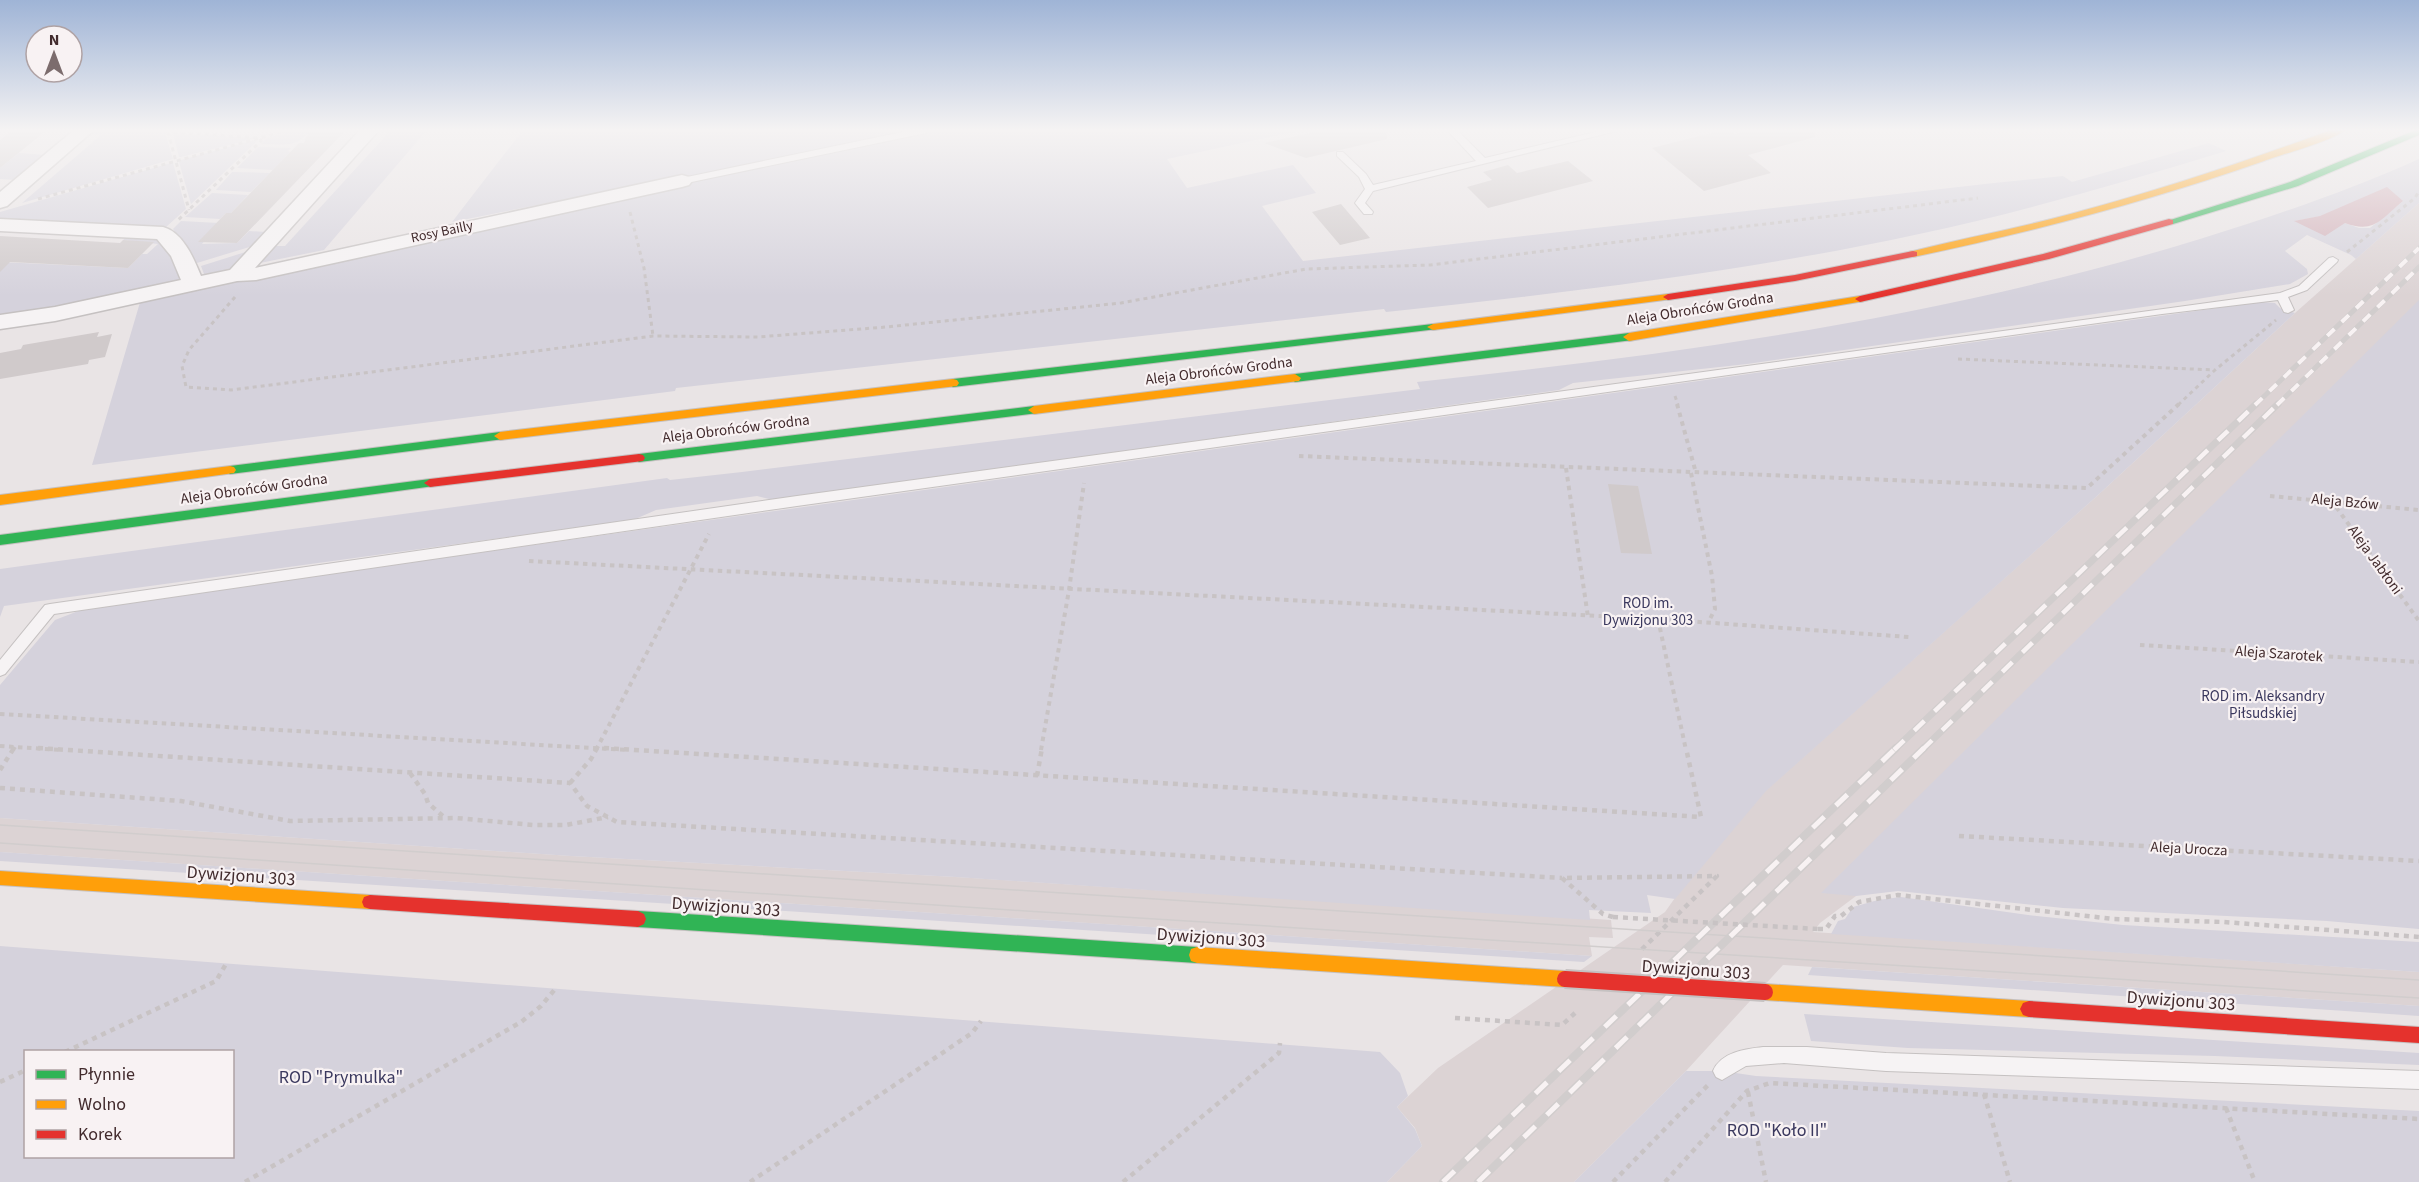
<svg xmlns="http://www.w3.org/2000/svg" width="2419" height="1182" viewBox="0 0 2419 1182" font-family="'Source Sans 3',sans-serif">
	<rect width="100%" height="100%" fill="#e9e4e5"/>
	<path fill="#dcd3d4" d="M2419,203V319L1856,896L1820,923L1813,932L2419,972V1006L1783,965L1686,1071L1574,1182H1387L1422,1146L1415,1128L1397,1107L1438,1068L1665,912L1682,888L1765,791L2097,496L2295,313Z
		M0,818L571,856L956,877L1611,920L1613,938L1589,937L1592,956L0,852Z"/>
	<path fill="#d5d2dc" fill-rule="evenodd" d="M92,130L165,133L173,159L22,203L101,135L87,134Z
		M294,130H309C299,149 280,144 261,144L267,138Z
		M391,130H427L324,250L255,264L270,246H285Z
		M523,130H1303L1167,159L1187,188L1293,165L1316,193L1262,206L1303,261L1994,183L2063,176L2072,182L2209,143L2226,151C2124,182 2023,212 1919,234C1744,272 1564,293 1386,312L1384,309L676,388L675,391L92,465L141,299L673,178L452,222Z
		M173,133L251,138L252,139L181,157H179Z
		M255,140L257,141L191,204L179,162L181,160Z
		M258,147L291,148L288,151L290,152L273,170L237,168Z
		M19,153L45,155L16,180L0,179V168Z
		M2419,159V203L2356,259L2351,255L2307,235L2285,251L2307,269L2308,274L2290,284L2185,301L1747,364L1573,383L1559,390L773,500L757,496L656,510L633,520L4,606L0,617V569L667,478L670,480L742,472L1420,389L1417,382C1681,354 1946,317 2200,239C2274,216 2348,191 2419,159ZM2403,201L2370,228H2359L2345,223L2295,221Z
		M171,163H173L186,209L166,227L0,220V212Z
		M232,172H234L270,173L251,192L216,190Z
		M212,193L248,195L231,213H226L220,219L185,217Z
		M181,221L219,223L202,244L237,243L249,231L266,232L259,244L197,263L173,229Z
		M129,235L161,239L185,277L180,281L55,306L0,315V262L128,268L142,254H147L158,244L123,240Z
		M255,249L234,270L204,274L201,266Z
		M2419,300V929L2327,921L2063,908L1898,891L1856,896L1821,893Z
		M2260,302L2275,303L2280,308L2295,313L2097,496L1766,791L1675,899L1647,895L1651,913L1589,910L1590,920L956,877L571,856L0,818V685L55,620L86,608Z
		M0,852L1592,956L1584,962L0,861Z
		M1901,897L2028,915L2123,925L2419,942V972L1831,934L1838,921L1845,919L1853,907L1878,900Z
		M0,946L1380,1052L1400,1073L1408,1096L1397,1107L1415,1129L1422,1146L1387,1182H0ZM26,1052H232V1156H26Z
		M1812,967L2419,1006V1016L1808,975Z
		M1804,1014L2419,1053V1065L2215,1056L1908,1048L1811,1041Z
		M1686,1071H1722L1756,1076L2419,1111V1182H1574Z"/>
	<path fill="#d3b3bb" d="M2387,187L2403,201C2381,219 2374,234 2345,223L2325,236L2294,221L2320,216Z"/>
	<path fill="#d0cacb" d="M13,130H47L0,168V140Z
		M309,130H346L237,243L198,242L226,213H231L299,143H304Z
		M1324,130H1386L1387,139L1306,158L1264,143Z
		M1723,130H1730L1735,134L1750,130H1814L1815,137L1748,155L1771,173L1704,191L1652,148Z
		M1568,161L1593,181L1488,208L1467,187L1492,180L1483,172L1508,165L1517,173Z
		M1341,204L1370,238L1340,245L1312,212Z
		M0,236L120,243L123,240L154,242L128,268L10,262L0,272Z
		M99,332L97,337L112,334L105,357L89,360L88,364L0,379V353L21,349L23,345Z
		M1608,484L1638,486L1652,554L1621,553Z"/>
	<g fill="none" stroke-linecap="round" stroke-linejoin="round">
		<defs>
			<path id="lane" d="M912,130H931L926,133L682,184L677,181L682,178Z
				M1447,130H1457L1485,158L1604,130H1621L1373,191L1365,203L1373,212L1372,214H1364L1355,203L1365,189L1359,177L1337,156V152H1343L1366,174L1373,185L1476,161Z
				M2333,257L2338,260L2337,262L2307,290L2288,297L2294,310L2288,313L2284,312L2278,300L2162,314L797,506L54,614L5,674L0,676V660L45,605L50,604L797,496L2280,293L2299,286L2329,258Z
				M1763,1047H1807L1886,1053L2419,1071V1089L1886,1071L1784,1063L1746,1066L1722,1080L1716,1077L1713,1071C1721,1052 1745,1049 1763,1047Z"/>
			<path id="street" d="M74,130H94L7,206L0,208V192Z
				M360,130H379L255,268L682,175L689,177L692,181L689,185L682,187L256,280L237,281L55,321L0,329V315L55,307L181,280L171,256L157,239L0,231V219L163,227C183,232 194,259 201,276L230,270Z"/>
			<path id="fast" d="M2416,130H2419V135L2298,186L2173,224H2165L2164,222L2290,182Z
				M1433,324L1439,327L1437,329L953,387L947,383L953,379Z
				M1629,333L1633,334V340L1295,382L1289,378L1295,374Z
				M1034,406L1038,407L1040,410L1038,413L639,462L633,458L639,454Z
				M500,432L506,436L504,439L230,474L224,470L230,466Z
				M430,479L434,480L436,483L434,486L0,545V535Z
				M638,911L1197,947L1203,949L1205,955L1203,961L1197,963L638,927L632,924L630,919L632,914Z"/>
			<path id="slow" d="M2331,130H2345C2332,141 2283,154 2264,161C2149,201 2032,232 1913,257L1908,254L1909,252C1964,238 2020,228 2074,213C2161,190 2247,161 2331,130Z
				M1668,294L1673,297L1672,299L1433,330L1427,327L1433,324Z
				M1860,296L1865,299L1864,301L1629,341L1623,337L1629,333Z
				M1295,374L1301,378L1299,381L1034,414L1028,410L1034,406Z
				M953,379L957,380L959,383L957,386L500,440L494,436L500,432Z
				M230,466L234,467L236,470L234,473L0,505V495Z
				M0,871L370,895L376,897L378,902L376,907L370,909L0,885Z
				M1197,947L1565,971L1571,973L1573,979L1571,985L1565,987L1197,963L1191,961L1189,955L1191,949Z
				M1765,984L2029,1001L2035,1003L2038,1009L2035,1015L2029,1017L1765,1000L1759,998L1756,992L1759,986Z"/>
			<path id="jam" d="M2169,219L2173,220V224L2049,259L1860,302L1855,299L1860,296L2043,254Z
				M1913,251L1917,252V256L1795,281L1668,300L1663,297L1668,294L1795,275Z
				M639,454L643,455L645,458L643,461L430,487L424,483L430,479Z
				M370,895L638,911L644,914L646,919L644,924L638,927L370,909L364,907L362,902L364,897Z
				M2029,1001L2419,1027V1043L2029,1017L2023,1015L2020,1009L2023,1003Z"/>
		</defs>
		<use href="#lane" stroke="#c5c1c1" stroke-width="2"/>
		<use href="#street" stroke="#c5c1c1" stroke-width="3"/>
		<use href="#fast" stroke="#c5c1c1" stroke-width="2"/>
		<use href="#slow" stroke="#c5c1c1" stroke-width="2"/>
		<use href="#jam" stroke="#c5c1c1" stroke-width="2"/>
		<path stroke="#c8c3c4" stroke-width="3" stroke-dasharray="4 4" stroke-linecap="butt" d="M141,130L260,138L261,141L177,221
			M168,132L189,210
			M38,199L289,130
			M630,212L644,268L653,336
			M2347,252L2415,198L2419,191
			M235,297L189,350L182,366L186,387L231,390L653,336L758,337L886,327L1121,303L1306,269L1430,265L1978,198
			M1958,359L2215,370
			M1675,396L1678,405
			M2178,405L2215,370L2276,320"/>
		<path stroke="#c8c3c4" stroke-width="4" stroke-dasharray="4.5 4.5" stroke-linecap="butt" d="M1677,404L1696,473
			M1299,456L2087,488L2179,404
			M1566,468L1588,617
			M1691,473L1712,576L1715,609L1708,623
			M2270,496L2419,510
			M2331,500L2419,621
			M529,561L1658,619L1909,637
			M1658,619L1686,750
			M2140,645L2419,662
			M0,714L628,750
			M0,746L61,750
			M13,750L15,747
			M596,750L709,534
			M1041,750L1069,590L1084,483"/>
		<path stroke="#c8c3c4" stroke-width="4.5" stroke-dasharray="5 5" stroke-linecap="butt" d="M38,748L570,783L587,806L617,822L1562,878
			M604,748L1701,817L1686,748
			M0,770L14,748
			M410,773L425,794L428,803L445,818
			M1037,776L1042,748
			M570,783L591,759L597,748
			M0,788L181,801L290,821L456,818L533,825H566L608,817
			M1959,836L2419,861
			M1613,917L1603,914L1562,878L1717,876L1641,950
			M1818,929H1826L1835,916H1841L1859,902L1898,895L2114,919L2224,922L2419,937
			M1455,1018L1562,1025L1575,1013
			M65,1052L216,981L226,964
			M0,1082L26,1070
			M1748,1092L1766,1182
			M1984,1094L2010,1182
			M2226,1108L2255,1182
			M245,1182L521,1022L541,1006L556,988
			M750,1182L972,1033L981,1021
			M1123,1182L1279,1053L1280,1043
			M1613,1182L1709,1084
			M1665,1182L1747,1091L1770,1083L2419,1119"/>
		<use href="#lane" fill="#f6f3f4" fill-rule="evenodd"/>
		<use href="#street" fill="#f6f3f4" fill-rule="evenodd"/>
		<use href="#fast" fill="#30b455" fill-rule="evenodd"/>
		<use href="#slow" fill="#ff9f0a" fill-rule="evenodd"/>
		<use href="#jam" fill="#e5322d" fill-rule="evenodd"/>
		<path stroke="#d1cdcd" stroke-width="1.5" d="M0,825L2419,980
			M0,843L1026,911L2419,998"/>
		<defs>
			<path id="rail-far2" d="M2255,405L2419,248
				M2277,405L2419,267"/>
			<path id="rail-far1" d="M1894,750L2256,404
				M1922,750L2278,404"/>
			<path id="rail" d="M1443,1182L1896,748
				M1478,1182L1924,748"/>
		</defs>
		<use href="#rail-far2" stroke="#d1cdcd" stroke-width="5"/>
		<use href="#rail-far1" stroke="#d1cdcd" stroke-width="7"/>
		<use href="#rail" stroke="#d1cdcd" stroke-width="8"/>
		<use href="#rail-far2" stroke="#f8f2f3" stroke-width="4" stroke-dasharray="10" stroke-linecap="butt"/>
		<use href="#rail-far1" stroke="#f8f2f3" stroke-width="4.5" stroke-dasharray="14" stroke-linecap="butt"/>
		<use href="#rail" stroke="#f8f2f3" stroke-width="5" stroke-dasharray="16" stroke-linecap="butt"/>
		<defs>
			<path id="jam-bridge" d="M1565,979L1765,992"/>
		</defs>
		<use href="#jam-bridge" stroke="#c5c1c1" stroke-width="20" stroke-linecap="butt"/>
		<path stroke="#c8c3c4" stroke-width="4.5" stroke-dasharray="5 5" stroke-linecap="butt" d="M1613,917L1818,929"/>
		<use href="#jam-bridge" stroke="#e5322d" stroke-width="16"/>
	</g>
	<linearGradient id="sky" x2="0" y2="1"><stop stop-color="#9fb4d6"/><stop offset="0.44" stop-color="#f5f3f3"/><stop offset="1" stop-color="#f5f3f3" stop-opacity="0"/></linearGradient>
	<rect width="2419" height="296" fill="url(#sky)"/>
	<g text-anchor="middle" dominant-baseline="central" stroke-width="4.5" stroke-linejoin="round" paint-order="stroke">
		<g font-size="14" fill="#422b2d" stroke="#f8f2f3">
			<text transform="translate(442 232) rotate(-12)">Rosy Bailly</text>
		</g>
		<g font-size="15" fill="#422b2d" stroke="#f8f2f3">
			<text transform="translate(1700 309) rotate(-9)">Aleja Obrońców Grodna</text>
			<text transform="translate(1219 371) rotate(-7)">Aleja Obrońców Grodna</text>
			<text transform="translate(736 429) rotate(-7)">Aleja Obrońców Grodna</text>
			<text transform="translate(254 489) rotate(-8)">Aleja Obrońców Grodna</text>
			<text transform="translate(2345 502) rotate(5)">Aleja Bzów</text>
			<text transform="translate(2375 560) rotate(54)">Aleja Jabłoni</text>
			<text transform="translate(2279 654) rotate(4)">Aleja Szarotek</text>
			<text transform="translate(2189 849) rotate(3)">Aleja Urocza</text>
		</g>
		<g font-size="15" fill="#3a385e" stroke="#f8f2f3">
			<text x="1648" y="603">ROD im.<tspan x="1648" dy="17">Dywizjonu 303</tspan></text>
			<text x="2263" y="696">ROD im. Aleksandry<tspan x="2263" dy="17">Piłsudskiej</tspan></text>
		</g>
		<g font-size="18" fill="#422b2d" stroke="#f8f2f3">
			<text transform="translate(241 876) rotate(4)">Dywizjonu 303</text>
			<text transform="translate(726 907) rotate(4)">Dywizjonu 303</text>
			<text transform="translate(1211 938) rotate(4)">Dywizjonu 303</text>
			<text transform="translate(1696 970) rotate(4)">Dywizjonu 303</text>
			<text transform="translate(2181 1001) rotate(4)">Dywizjonu 303</text>
		</g>
		<g font-size="18" fill="#3a385e" stroke="#f8f2f3">
			<text x="341" y="1077">ROD "Prymulka"</text>
			<text x="1777" y="1130">ROD "Koło II"</text>
		</g>
	</g>
	<rect x="24" y="1050" width="210" height="108" fill="#f8f2f3" stroke="#afa2a4" stroke-width="1.5"/>
	<rect x="36" y="1070" width="30" height="9" fill="#30b455" stroke="#afa2a4" stroke-width="1.5"/>
	<text x="78" y="1080" font-size="18" fill="#422b2d">Płynnie</text>
	<rect x="36" y="1100" width="30" height="9" fill="#ff9f0a" stroke="#afa2a4" stroke-width="1.5"/>
	<text x="78" y="1110" font-size="18" fill="#422b2d">Wolno</text>
	<rect x="36" y="1130" width="30" height="9" fill="#e5322d" stroke="#afa2a4" stroke-width="1.5"/>
	<text x="78" y="1140" font-size="18" fill="#422b2d">Korek</text>
	<g transform="translate(54 54)"><circle r="28" fill="#f8f2f3" stroke="#afa2a4" stroke-width="1.5"/>
	<path d="M0-4.5L10 22L0 15L-10 22Z" fill="#7c6c6d"/>
	<text y="-9" font-size="16" font-weight="bold" text-anchor="middle" fill="#422b2d">N</text>
	</g>
</svg>
